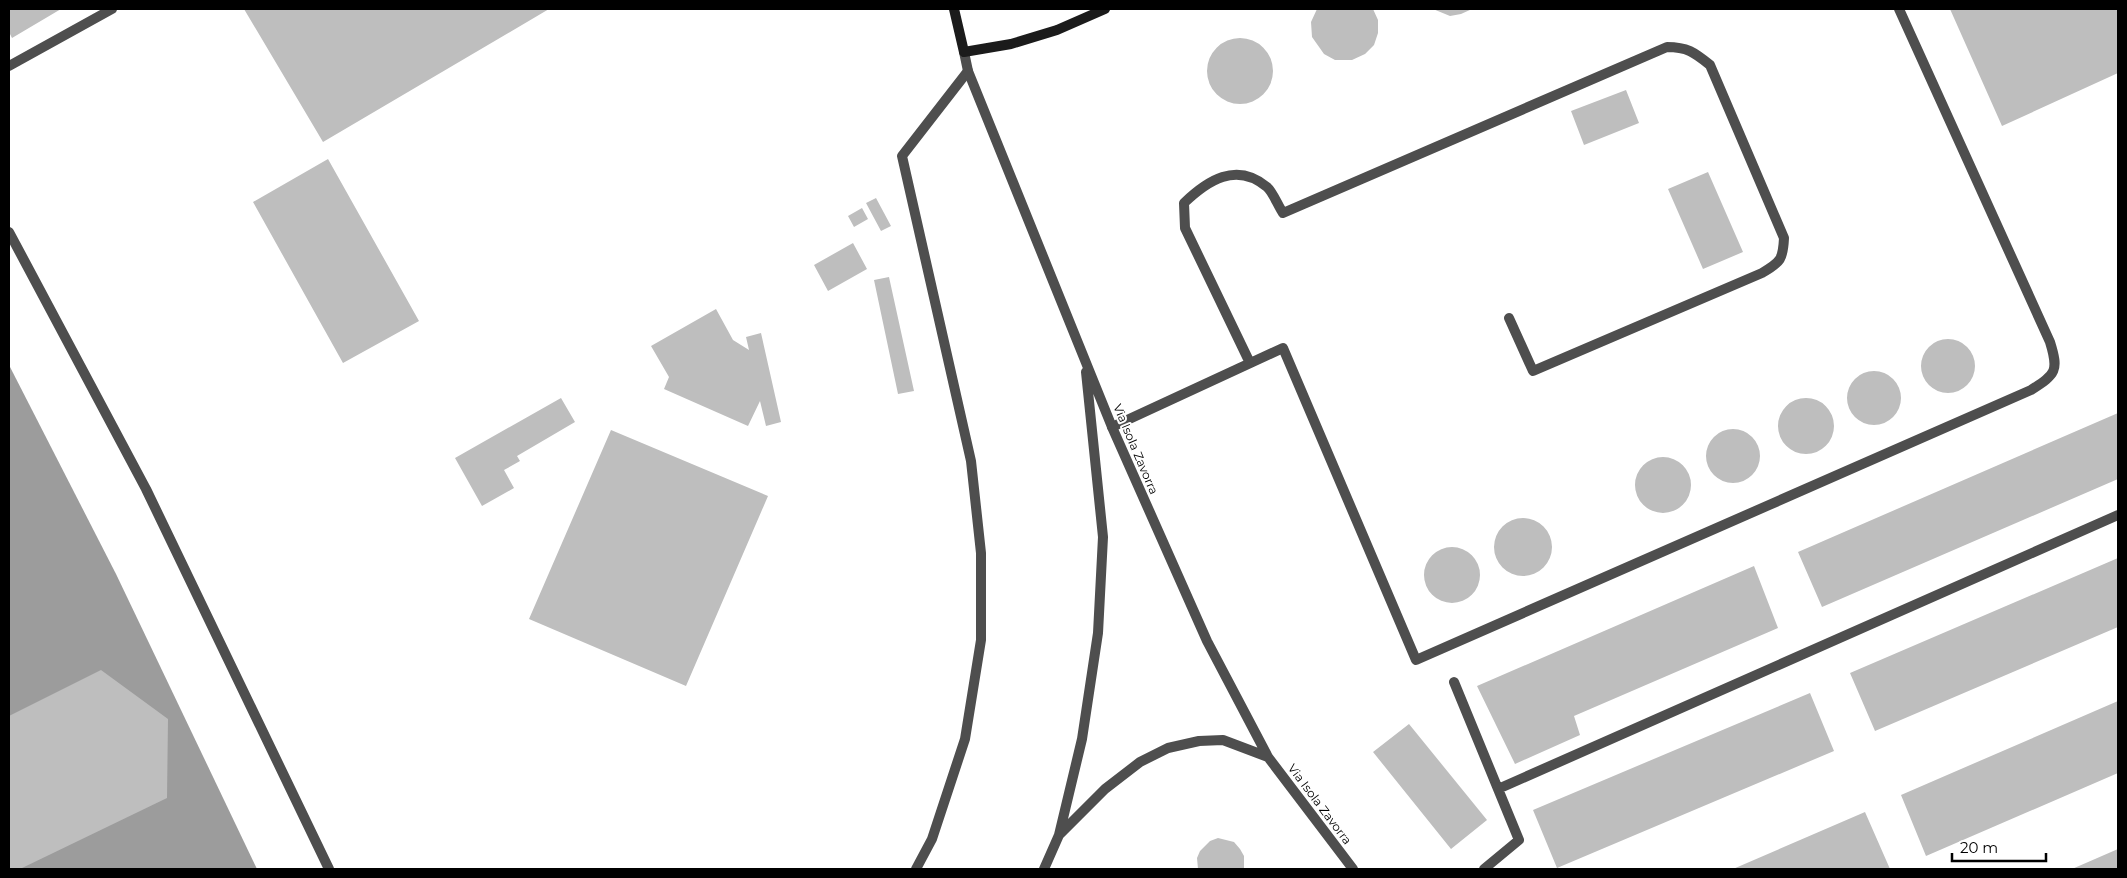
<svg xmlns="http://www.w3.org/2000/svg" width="2127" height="878" viewBox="0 0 2127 878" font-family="Montserrat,sans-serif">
	<rect width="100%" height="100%" fill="#fff"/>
	<path fill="#9c9c9c" d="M9,365L116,574L257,869H9Z"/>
	<path fill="#bebebe" d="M9,9H61L12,38L9,32Z
		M244,9H549L323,142Z
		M1317,9H1373L1378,20V33L1374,45L1365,54L1352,60H1335L1324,54L1312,37L1311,22Z
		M1433,9H1472L1461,14L1450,16Z
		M1950,9H2118V73L2002,126Z
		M1207 71a33 33 0 1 1 66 0a33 33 0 1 1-66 0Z
		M1626,90L1639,123L1584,145L1571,111Z
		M328,159L419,321L343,363L253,202Z
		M1708,172L1743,252L1703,269L1668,189Z
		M876,198L891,226L881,231L866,203Z
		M862,208L868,219L854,227L848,216Z
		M853,243L867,269L828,291L814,265Z
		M889,277L914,391L898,394L874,280Z
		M716,309L733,340L749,350L746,337L761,333L781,422L766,426L760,401L748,426L664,389L669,377L651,346Z
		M1921 366a27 27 0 1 1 54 0a27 27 0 1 1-54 0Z
		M1847 398a27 27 0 1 1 54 0a27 27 0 1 1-54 0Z
		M561,398L575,422L517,456L520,461L504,470L514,488L482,506L455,458Z
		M1778 426a28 28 0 1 1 56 0a28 28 0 1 1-56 0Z
		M2118,413V479L1822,607L1798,552Z
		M1706 456a27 27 0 1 1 54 0a27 27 0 1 1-54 0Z
		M611,430L768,496L686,686L529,619Z
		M1635 485a28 28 0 1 1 56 0a28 28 0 1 1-56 0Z
		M1494 547a29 29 0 1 1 58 0a29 29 0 1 1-58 0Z
		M1424 575a28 28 0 1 1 56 0a28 28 0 1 1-56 0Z
		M2118,558V627L1875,731L1850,673Z
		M1754,566L1778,628L1574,716L1580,735L1515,764L1477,686Z
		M101,670L168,719L167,798L20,869H9V716Z
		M1810,693L1834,751L1557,868L1533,810Z
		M2118,701V773L1926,856L1901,795Z
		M1409,724L1487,820L1451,849L1373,752Z
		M1865,812L1890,869H1733Z
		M1218,838L1234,842L1240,849L1244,856V869H1198L1197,858L1200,851L1210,841Z
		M2118,849V869H2072Z"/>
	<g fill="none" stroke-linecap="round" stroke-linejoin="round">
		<path stroke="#4e4e4e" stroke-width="10" d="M9,66L112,9
			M9,232L146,489L329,869
			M1250,363L1185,228L1184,203C1207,181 1236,161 1267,187C1273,192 1278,206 1283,213L1667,47C1687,47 1694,52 1710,65L1784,238C1783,259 1781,262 1762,273L1533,371L1509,318
			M1112,427L1283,348L1416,660L2031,390C2056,374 2059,371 2050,342L1899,9
			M1454,682L1519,840L1484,869
			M1498,789L2118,515
			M916,869L932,839L965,739L981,640V553L971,461L902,156L968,71"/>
		<path stroke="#4e4e4e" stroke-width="10" d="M964,52L968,71L1112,427L1207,641L1268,757L1353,869
			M1059,835L1105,789L1140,762L1168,748L1199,741L1223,740L1268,757
			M1044,869L1059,835L1082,739L1098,633L1103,537L1086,372"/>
		<path stroke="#1b1b1b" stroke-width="10" d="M954,9L964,52L1011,44L1057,30L1105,9"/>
	</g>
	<g text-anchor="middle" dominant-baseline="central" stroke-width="4" stroke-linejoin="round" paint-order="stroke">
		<g font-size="12" fill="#000" stroke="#fff">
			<text transform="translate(1136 449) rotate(67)">Via Isola Zavorra</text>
			<text transform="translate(1320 804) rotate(53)">Via Isola Zavorra</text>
		</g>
	</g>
	<rect width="2127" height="878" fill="none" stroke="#000000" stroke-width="20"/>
	<path d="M1952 853v8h94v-8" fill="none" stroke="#000000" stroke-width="2.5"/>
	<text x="1960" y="853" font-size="15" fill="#000000" stroke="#ffffff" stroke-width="4" paint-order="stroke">20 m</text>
</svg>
